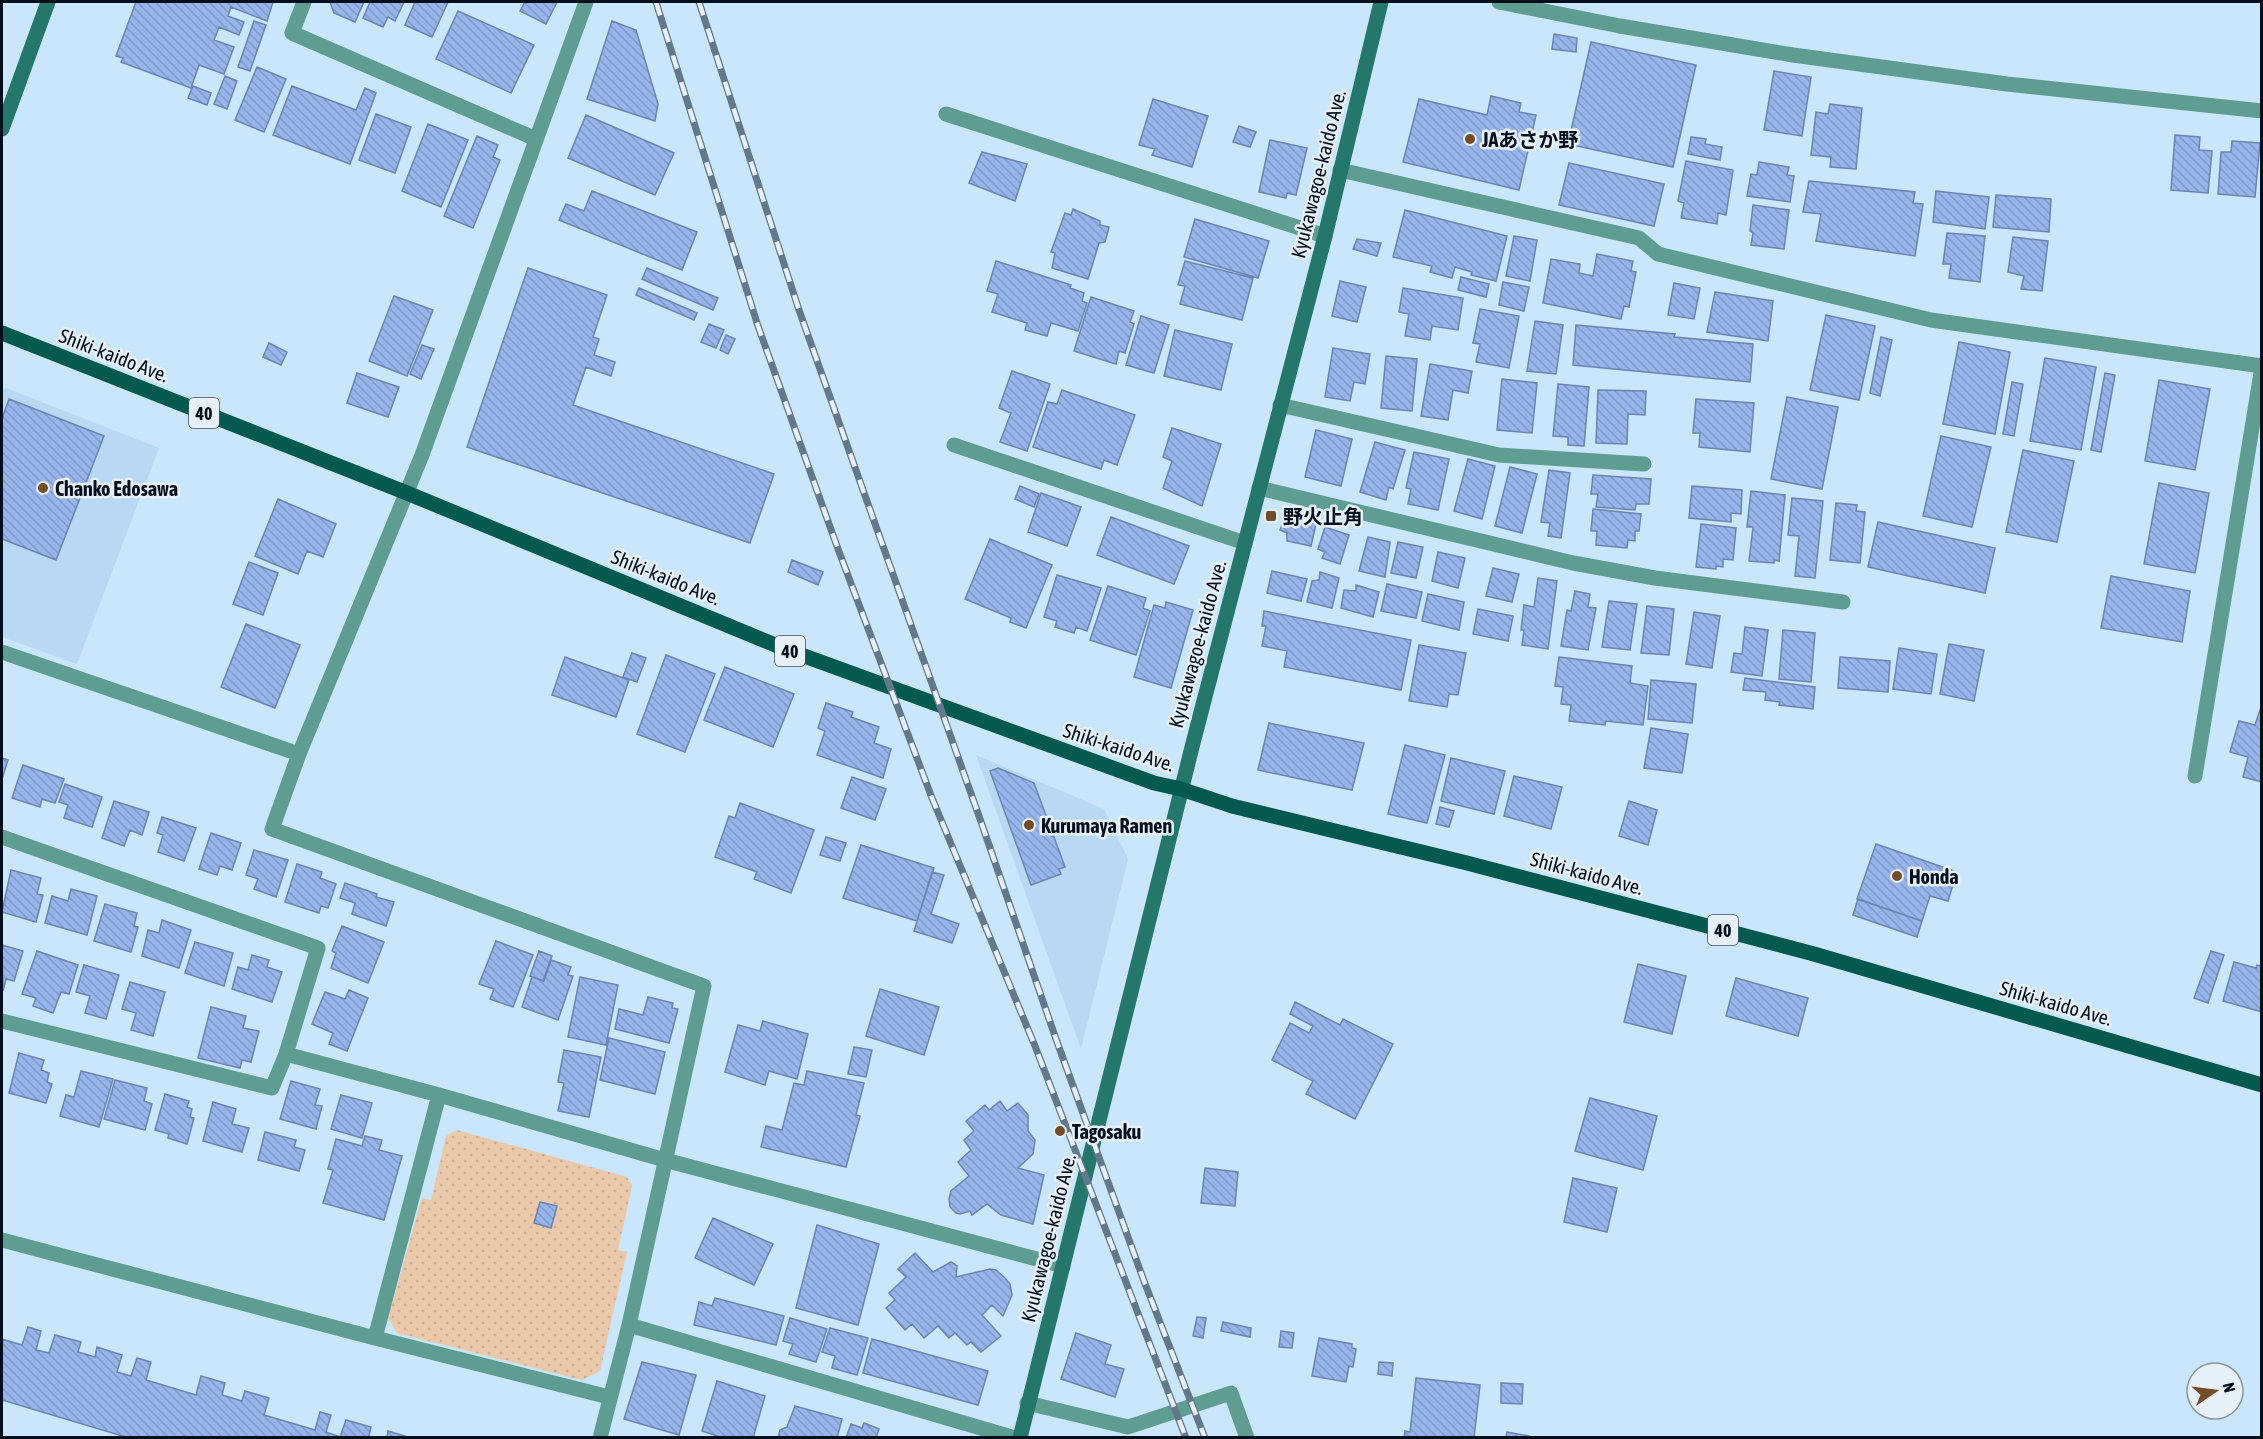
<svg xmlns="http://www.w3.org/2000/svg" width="2263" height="1439" viewBox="0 0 2263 1439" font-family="'Asap Condensed','Noto Sans JP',sans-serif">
	<defs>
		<pattern id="park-dots" width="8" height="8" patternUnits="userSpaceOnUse" patternTransform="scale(1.5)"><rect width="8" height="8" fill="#eac8aa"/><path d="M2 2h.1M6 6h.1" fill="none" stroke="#c7ab92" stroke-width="1.8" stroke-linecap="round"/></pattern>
		<pattern id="building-back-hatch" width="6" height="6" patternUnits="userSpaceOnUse" patternTransform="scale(1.5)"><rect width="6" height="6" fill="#97b4eb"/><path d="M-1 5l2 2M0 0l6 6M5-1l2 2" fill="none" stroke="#809ac9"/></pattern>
	</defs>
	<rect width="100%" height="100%" fill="#c9e6fd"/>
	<path fill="#b8d8f3" d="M6,388L159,448L77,664L2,637V390Z
		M976,755L1104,809L1128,859L1081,1049Z"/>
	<path fill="url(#park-dots)" d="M457,1130L627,1177L632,1186L618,1250L627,1252L600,1371L582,1380L397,1333L388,1318L422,1198L431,1200L446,1136Z"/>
	<path fill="url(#building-back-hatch)" stroke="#6c84b1" stroke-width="1.5" d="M136,2H273L267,21L231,7L228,16L244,22L239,35L219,27L214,40L234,47L224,74L199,65L191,88L121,62L123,58L116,56Z
		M330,2H364L355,22L334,13Z
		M370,2H404L395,21L388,17L383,27L363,18Z
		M415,2H448L432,37L405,25Z
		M525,2H557L546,24L520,11Z
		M458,11L534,45L511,93L436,59Z
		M254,21L266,25L250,71L238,67Z
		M612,21L636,30L658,104L655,121L587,99Z
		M1554,34L1577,38L1576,52L1552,49Z
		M1591,42L1696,65L1673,167L1568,144Z
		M257,67L286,79L264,132L235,120Z
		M1774,71L1811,77L1802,136L1764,130Z
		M225,76L237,81L227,109L214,104Z
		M193,86L211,93L207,105L188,98Z
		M292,86L356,110L365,88L376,93L350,164L273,135Z
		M1491,96L1521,103L1519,112L1536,115L1519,190L1403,162L1419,99L1487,115Z
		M1153,99L1208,116L1192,167L1152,155L1155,149L1139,145Z
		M1830,104L1862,108L1856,169L1830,167L1831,157L1811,155L1816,112L1828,114Z
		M376,114L411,127L395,173L359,160Z
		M586,115L674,153L655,195L568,158Z
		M428,124L468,140L441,207L402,191Z
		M1239,126L1256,132L1250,147L1233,142Z
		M2175,135L2200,137L2199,150L2212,151L2208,193L2171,190Z
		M477,136L498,145L493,157L500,160L473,228L444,216Z
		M1691,137L1706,139L1705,144L1722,147L1720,160L1688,154Z
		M1270,140L1307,148L1296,195L1287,193L1286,198L1259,192Z
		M2232,141L2260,143L2255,197L2218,194L2221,152H2231Z
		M982,152L1027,164L1015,201L969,183Z
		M1686,161L1733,170L1726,215L1718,213L1717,224L1681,218L1684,203L1678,201Z
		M1759,162L1789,167L1787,175L1794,176L1790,202L1747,196L1751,174L1757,175Z
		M1569,163L1664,184L1654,226L1559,205Z
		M1809,181L1915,192L1913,203L1923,204L1915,256L1816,241L1821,214L1803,212Z
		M592,191L697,232L682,270L559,220L566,204L584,211Z
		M1936,191L1989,197L1985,229L1933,222Z
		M1996,195L2051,199L2049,232L1993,227Z
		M1753,205L1789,210L1784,249L1751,245L1753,233L1750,231Z
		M1073,209L1100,221V225L1109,227L1105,242L1099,243L1088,279L1052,268L1055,253L1051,252L1065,213L1071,215Z
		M1405,210L1507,236L1496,281L1471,275L1472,272L1455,267L1452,278L1430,272L1432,266L1393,257Z
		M1195,219L1269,241L1258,278L1184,257Z
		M1947,233L1985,236L1980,282L1949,278L1951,264H1943Z
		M1514,236L1537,240L1530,281L1506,276Z
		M2013,237L2048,241L2042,291L2021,289L2024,276L2008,272Z
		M1357,239L1381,243L1377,256L1353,249Z
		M1597,254L1633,261L1631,271L1636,272L1629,307L1624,306L1621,319L1543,303L1551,259L1580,264L1579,273L1593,276Z
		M996,261L1071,285L1070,288L1084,293L1082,301L1087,303L1078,331L1051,323L1047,336L1025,330L1027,323L992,312L998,294L987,291Z
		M1185,261L1253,278L1242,320L1180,304L1185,286L1178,285Z
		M528,268L607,295L593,337L599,339L594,355L615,362L611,376L586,367L573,405L774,474L750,543L467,447Z
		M647,268L718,298L713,310L642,279Z
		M1461,277L1489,284L1486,297L1458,290Z
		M1340,281L1366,287L1357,322L1332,316Z
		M1503,282L1529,287L1524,311L1499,305Z
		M1674,283L1700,288L1694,319L1668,315Z
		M639,288L697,313L694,320L636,295Z
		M1403,288L1463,298L1458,330L1432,326L1430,340L1405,336L1409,314L1399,312Z
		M1715,292L1773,301L1768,341L1707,332Z
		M394,296L433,310L407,376L369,361Z
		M1091,297L1134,311L1130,322L1134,324L1125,353L1119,351L1116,364L1074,351Z
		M1480,309L1519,316L1509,368L1476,362L1480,344L1473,343Z
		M1826,315L1875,326L1859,400L1810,390Z
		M1141,316L1169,325L1154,373L1126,365Z
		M1535,321L1563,325L1556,374L1527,371Z
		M709,324L724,330L716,348L701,342Z
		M1576,325L1675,334L1674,337L1753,344L1750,382L1573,365Z
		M1175,330L1232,344L1221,390L1164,376Z
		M726,335L735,339L728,354L720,350Z
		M1881,337L1892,340L1880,396L1870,393Z
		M1959,342L2010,352L1995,434L1943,424Z
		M269,343L287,352L281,365L263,357Z
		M422,345L434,349L421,379L410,374Z
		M1333,348L1370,354L1365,384L1354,382L1350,401L1325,397Z
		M1386,356L1417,359L1412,411L1381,408Z
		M2045,358L2096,367L2081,450L2030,441Z
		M1430,364L1472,371L1468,393L1453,390L1448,420L1421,416Z
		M1012,371L1050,384L1027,451L1000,442L1011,413L999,408Z
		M357,373L399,387L388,417L347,403Z
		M2105,373L2115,375L2101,452L2091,450Z
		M1502,379L1537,383L1532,433L1497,430Z
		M2159,380L2210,389L2195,470L2145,461Z
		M2012,382L2023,384L2014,436L2003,434Z
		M1558,384L1589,387L1584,446L1568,445V437L1553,436Z
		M1062,390L1135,415L1117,465L1104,460L1101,469L1033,447L1048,402L1057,404Z
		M1598,390L1646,391L1645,415L1628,414L1627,444L1596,443Z
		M1787,397L1838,407L1822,489L1771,479Z
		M9,399L104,436L56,560L2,539V419Z
		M1696,399L1754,403L1750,452L1699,447L1700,433H1693Z
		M1172,428L1221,444L1202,506L1163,488L1172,461L1163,457Z
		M1316,430L1352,439L1341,486L1305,477Z
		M1941,436L1991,447L1972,527L1923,516Z
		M1375,442L1405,450L1393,489L1389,487L1386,500L1360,492Z
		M2023,450L2074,461L2057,542L2006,532Z
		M1414,452L1449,459L1438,510L1408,504L1411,489L1406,488Z
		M1468,459L1495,466L1482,519L1454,511Z
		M1510,467L1537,474L1522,533L1495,526Z
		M1549,470L1570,473L1561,538L1548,536L1550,523L1541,522Z
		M1593,475L1651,479L1649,504H1636L1635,510L1596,507L1598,494H1591Z
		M2159,483L2209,493L2195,573L2144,564Z
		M1020,486L1039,494L1034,507L1015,499Z
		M1692,486L1742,490L1741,514L1731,513V522L1689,518Z
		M1751,491L1785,495L1779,561L1774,560V563L1749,561L1753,527H1747Z
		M1041,493L1081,507L1067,546L1028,532Z
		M1792,498L1823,501L1815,578L1795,576L1799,536L1788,535Z
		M278,499L336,524L323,557L307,551L298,574L255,556Z
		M1836,503L1857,505L1856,511L1865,512L1860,563L1830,560Z
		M1593,509L1641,514L1639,531H1635V541L1628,540L1627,548L1596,545L1597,531H1591Z
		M1111,517L1189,546L1174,584L1097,555Z
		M1285,517L1316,524L1311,546L1287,541V533L1280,530Z
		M1878,522L1995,548L1985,593L1868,567Z
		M1701,524L1736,528L1733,560L1723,559V567L1716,566V569L1696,567Z
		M1325,527L1349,535L1340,564L1322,558L1325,552L1318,549Z
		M1368,537L1390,542L1385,577L1359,571Z
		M990,539L1052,565L1026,628L1010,622L1011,618L965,599Z
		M1398,542L1423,547L1416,578L1391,573Z
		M1438,552L1465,558L1458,588L1432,581Z
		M792,560L823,572L818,585L788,572Z
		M249,562L278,573L263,615L233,604Z
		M1493,568L1519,574L1512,602L1486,596Z
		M1272,571L1307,579L1301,601L1267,593Z
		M1320,572L1339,578L1332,608L1307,602L1312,581L1319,580Z
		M1057,575L1101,588L1087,631L1076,627L1074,633L1055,627L1057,621L1044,617Z
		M2111,576L2190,591L2182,642L2101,628Z
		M1538,578L1557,581L1548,649L1522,645L1524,630H1521L1524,605L1534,607Z
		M1387,584L1422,592L1416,618L1381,611Z
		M1356,585L1379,592L1373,617L1341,608L1344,590L1356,591Z
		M1108,586L1146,598L1143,608L1150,611L1136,655L1090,640Z
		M1575,591L1590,594L1588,607L1596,608L1588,650L1561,646L1567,610L1571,611Z
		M1428,594L1464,602L1459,630L1422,621Z
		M1609,601L1637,604L1630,650L1602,647Z
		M1166,602L1193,610L1171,688L1134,677L1154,605L1165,608Z
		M1647,606L1674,609L1669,655L1641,653Z
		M1478,609L1513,616L1508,641L1473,634Z
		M1264,611L1411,640L1401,690L1284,667L1287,651L1262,646L1266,626H1262Z
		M1694,612L1720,616L1712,668L1686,664Z
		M246,624L300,645L275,708L221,687Z
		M1745,627L1768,630L1762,676L1731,672L1734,653L1742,654Z
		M1783,630L1815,633L1811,682L1779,679Z
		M1949,644L1984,650L1974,701L1940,694Z
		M1419,645L1466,653L1458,695L1449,694L1447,707L1409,701Z
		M1899,648L1937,654L1931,694L1893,689Z
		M632,653L646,658L637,682L623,677Z
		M666,655L715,674L685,752L637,734Z
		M565,657L629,680L616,717L552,695Z
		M1559,657L1632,666L1630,683L1648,686L1643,725L1606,721L1605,725L1569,721L1571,705L1561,704L1563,687L1555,686Z
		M1840,657L1890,661L1888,692L1838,688Z
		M725,667L794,694L773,747L704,720Z
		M1745,678L1815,687L1813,709L1779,705L1780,702L1765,700L1766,692L1743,690Z
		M1651,680L1696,684L1692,723L1648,719Z
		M826,703L853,712L851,717L879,727L874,743L891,749L883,778L817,755L825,731L818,728Z
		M2262,704V782L2243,777L2248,757L2230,752L2239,721L2255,725Z
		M1269,723L1364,743L1352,790L1258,770Z
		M1651,728L1688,734L1682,773L1644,768Z
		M1405,745L1445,755L1427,823L1388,814Z
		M2,758L8,760L2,779Z
		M1451,758L1505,771L1494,814L1441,801Z
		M23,765L64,779L55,803L42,799L40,807L12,798Z
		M998,768L1034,783L1065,867L1059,869L1061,874L1031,885L990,771Z
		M1514,776L1562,787L1551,829L1504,816Z
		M852,777L886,789L875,820L841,808Z
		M65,784L102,797L92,827L64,818L68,805L59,802Z
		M114,801L149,812L142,835L130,830L124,846L102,838Z
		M1629,801L1657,810L1648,845L1619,836Z
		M740,803L814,830L791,893L754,879L757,872L715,857L729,816L735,818Z
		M1440,807L1454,811L1449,827L1436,824Z
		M162,817L196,828L184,861L158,852L163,835L157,833Z
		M211,833L241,843L232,870L220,866L217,875L199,869Z
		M826,837L846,843L840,861L820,855Z
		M1876,844L1957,872L1948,901L1930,896L1922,921L1857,899Z
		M861,845L934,868L917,921L843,898Z
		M254,850L288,860L276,897L254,889L258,879L246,875Z
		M297,864L322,872L320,878L336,884L328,908L321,906L319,913L285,902Z
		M11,870L41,878L37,894L43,895L36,922L2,912Z
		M932,872L944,875L931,914L959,924L952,943L914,931Z
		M345,883L377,894L376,897L394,902L386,926L352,914L355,903L340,898Z
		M71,889L97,896L87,935L45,923L52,896L68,901Z
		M1858,899L1922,921L1917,937L1853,915Z
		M105,904L137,913L134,926L138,927L131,952L94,941Z
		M162,920L191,930L179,968L142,956L148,930L159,933Z
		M342,926L384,942L368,983L331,968L336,953L332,951Z
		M496,941L533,955L513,1007L490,999L494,989L479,984Z
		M195,942L233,953L224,986L185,973Z
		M2,945L23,951L14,981L6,979L3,991Z
		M37,951L78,965L69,994L61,992L53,1013L33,1006L36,998L22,994Z
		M539,951L552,956L543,981L530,976Z
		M2211,951L2224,955L2208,1003L2194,998Z
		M252,955L269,960L267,967L282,972L272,1002L232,989L238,967L248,970Z
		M551,960L571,967L568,975L573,976L558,1020L522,1007L532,977L544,981Z
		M2234,962L2256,968L2257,965L2262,966V1012L2223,1001Z
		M1638,964L1686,976L1672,1034L1624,1022Z
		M84,965L119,975L106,1019L85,1013L90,996L76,992Z
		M580,977L618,985L606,1045L568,1037Z
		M1736,978L1808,998L1798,1036L1726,1016Z
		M130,982L165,992L153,1036L131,1030L136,1013L122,1009Z
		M880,989L939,1007L924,1055L866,1036Z
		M349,990L368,998L347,1051L329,1044L333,1033L312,1024L325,992L345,999Z
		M648,997L673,1003L672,1008L678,1009L669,1043L615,1029L619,1009L643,1015Z
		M1295,1002L1340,1025L1343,1019L1393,1044L1355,1119L1306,1094L1313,1081L1272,1060L1290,1023L1309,1033L1313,1026L1290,1014Z
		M211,1007L246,1016L243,1028L259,1031L251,1062L242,1060L240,1068L198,1058Z
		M763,1021L808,1034L797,1079L769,1071L765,1085L725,1072L738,1025L760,1031Z
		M609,1038L665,1052L655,1094L600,1080Z
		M854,1047L872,1050L866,1077L848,1074Z
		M564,1050L601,1057L589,1117L558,1111L564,1083L558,1082Z
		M19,1053L44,1060L41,1070L49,1073L47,1082L52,1084L46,1103L9,1093Z
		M81,1071L113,1079L99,1127L60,1116L66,1095L74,1097Z
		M807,1071L864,1083L856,1115L860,1116L846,1167L761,1147L766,1126L782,1130L794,1083L804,1085Z
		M115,1080L147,1088L144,1101L152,1104L145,1130L104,1119Z
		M291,1081L320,1089L315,1105L322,1106L316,1129L280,1119Z
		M165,1094L189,1101L187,1107L192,1109L190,1117L194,1118L187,1144L168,1138L169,1134L155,1130Z
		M341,1095L372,1103L362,1138L331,1129Z
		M1590,1098L1657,1116L1643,1170L1575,1151Z
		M1000,1101L1007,1111L1018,1103L1028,1115V1131L1035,1140L1033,1154L1018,1168L1044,1175L1033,1224L1001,1215L987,1204L972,1215L970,1211L960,1214L956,1213L950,1207L949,1199L951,1191L969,1176L958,1162L971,1150L964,1140L974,1131L966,1121L985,1105L989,1110Z
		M213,1102L236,1109L232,1124L249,1128L242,1152L203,1141Z
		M265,1132L296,1140L294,1147L305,1150L299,1171L258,1160Z
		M365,1136L382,1140L379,1150L402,1156L384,1220L323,1203L333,1170L328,1169L336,1139L362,1146Z
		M1205,1168L1238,1172L1235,1206L1201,1203Z
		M1573,1178L1617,1188L1607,1232L1564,1222Z
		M540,1202L557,1206L551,1228L534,1223Z
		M713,1218L773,1244L754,1285L695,1258Z
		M817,1225L879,1244L858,1325L796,1308Z
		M915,1253L933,1272L951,1262L957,1266L956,1277L990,1269L996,1270L1005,1278L1010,1284L1012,1295L1003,1316L992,1305L982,1315L1001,1336L981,1352L971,1342L967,1345L955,1333L949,1338L938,1326L924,1338L912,1324L905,1330L886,1308L895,1300L889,1293L906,1277L898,1269Z
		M715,1298L784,1316L776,1345L694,1325L699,1302L712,1306Z
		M1197,1317L1206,1318L1203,1338L1193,1336Z
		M790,1318L827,1329L816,1362L789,1354L793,1344L783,1341Z
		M1223,1322L1251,1328L1250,1337L1221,1331Z
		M28,1327L41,1331L36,1350L49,1353L55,1335L81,1342L78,1352L95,1357L97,1347L122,1355L117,1372L131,1376L137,1358L151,1362L146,1380L196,1395L201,1376L225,1383L222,1395L242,1401L245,1391L269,1398L264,1415L315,1430L320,1412L331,1415L326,1432L340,1437L346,1420L371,1427L369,1436L372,1438H129L2,1400V1339L22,1345Z
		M830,1328L868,1338L857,1375L832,1368L835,1356L822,1352Z
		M1281,1331L1294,1333L1292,1348L1279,1347Z
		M1076,1333L1111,1345L1105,1364L1124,1369L1115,1397L1061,1379Z
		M1319,1338L1352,1344V1348L1356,1349L1353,1367L1349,1366L1346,1382L1312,1376Z
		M872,1339L988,1371L978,1405L863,1373Z
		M642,1362L696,1375L679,1435L624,1419Z
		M1379,1362L1393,1363L1392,1376L1378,1374Z
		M1416,1378L1480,1385L1474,1438H1404L1405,1431L1410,1432Z
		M717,1381L765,1396L753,1438H723L702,1431Z
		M1501,1383L1523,1384L1522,1404L1501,1403Z
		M795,1406L842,1419L837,1438H778L780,1430L787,1427Z
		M864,1423L879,1429L876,1438H846L851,1424L862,1428Z
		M388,1431L411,1438H387Z
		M1507,1432L1529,1436V1438H1506Z"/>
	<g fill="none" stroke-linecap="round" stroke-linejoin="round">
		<path stroke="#5f9c92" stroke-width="15" d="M1280,405L1499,455L1644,464
			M2195,776L2262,367"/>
		<path stroke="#5f9c92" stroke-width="15" d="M304,2L292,33L536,139
			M586,2L422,455L299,754L272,829L704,986L629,1325L600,1438
			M1499,2L1620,26L1793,55L2007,84L2262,111
			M946,114L1325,236
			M1340,170L1639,238L1658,254L1931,320L2262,366
			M954,445L1245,543
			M1259,488L1573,563L1655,578L1843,602
			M2,652L299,754
			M2,837L318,948L286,1054L272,1088L2,1021
			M286,1054L439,1095L665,1160L1063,1266
			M2,1240L375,1338L609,1397
			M629,1325L1015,1438
			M375,1338L439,1095
			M1027,1403L1128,1427L1231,1393L1247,1438"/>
		<path stroke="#25766b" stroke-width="15" d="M2,129L48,2
			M1020,1438L1193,743L1325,236L1381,2"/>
		<path stroke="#015950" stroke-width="15" d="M2,333L407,493L785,649L1154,783L1181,789L1232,806L1467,863L1814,954L2262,1085"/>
		<defs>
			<path id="rail" d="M656,2L758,326L838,549L932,798L1035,1046L1186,1438
				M699,2L799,310L979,816L1056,1039L1144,1281L1205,1438"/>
		</defs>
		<use href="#rail" stroke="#63788a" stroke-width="7"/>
		<use href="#rail" stroke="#e7f0f8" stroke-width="4.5" stroke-dasharray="14" stroke-linecap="butt"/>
	</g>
	<g fill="#734d29" stroke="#e7f0f8" stroke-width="2">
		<circle cx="1470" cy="139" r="6"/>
		<circle cx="43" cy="488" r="6"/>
		<rect x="1265" y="510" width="12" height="12" rx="3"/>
		<circle cx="1029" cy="825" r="6"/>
		<circle cx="1897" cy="876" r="6"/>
		<circle cx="1060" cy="1131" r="6"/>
	</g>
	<g text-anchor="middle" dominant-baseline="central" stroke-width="5" stroke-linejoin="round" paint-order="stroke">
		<g fill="#e7f0f8" stroke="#46525e" stroke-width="1.5">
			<rect x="189" y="398" width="30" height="30" rx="4.5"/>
			<rect x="775" y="636" width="30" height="30" rx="4.5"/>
			<rect x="1708" y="915" width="30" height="30" rx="4.5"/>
		</g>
		<g font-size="18" font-weight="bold" fill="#010f1c">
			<text x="204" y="413">40</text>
			<text x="790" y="651">40</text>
			<text x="1723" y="930">40</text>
		</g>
		<g font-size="20" font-weight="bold" fill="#010f1c" stroke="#e7f0f8" text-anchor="start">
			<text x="1482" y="139">JAあさか野</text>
			<text x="55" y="488">Chanko Edosawa</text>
			<text x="1283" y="516">野火止角</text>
			<text x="1041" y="825">Kurumaya Ramen</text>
			<text x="1909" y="876">Honda</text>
			<text x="1072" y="1131">Tagosaku</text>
		</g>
		<g font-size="20" fill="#010f1c" stroke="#e7f0f8">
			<text transform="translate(1318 174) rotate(-76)">Kyukawagoe-kaido Ave.</text>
			<text transform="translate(114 355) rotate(21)">Shiki-kaido Ave.</text>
			<text transform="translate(666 577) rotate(22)">Shiki-kaido Ave.</text>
			<text transform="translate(1197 644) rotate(-75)">Kyukawagoe-kaido Ave.</text>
			<text transform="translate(1119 747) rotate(18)">Shiki-kaido Ave.</text>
			<text transform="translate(1587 873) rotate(15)">Shiki-kaido Ave.</text>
			<text transform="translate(2056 1003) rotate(16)">Shiki-kaido Ave.</text>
			<text transform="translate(1048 1238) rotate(-76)">Kyukawagoe-kaido Ave.</text>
		</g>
	</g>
	<rect width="2263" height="1439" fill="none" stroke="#010f1c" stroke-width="6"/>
	<g transform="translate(2215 1391) rotate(76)"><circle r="28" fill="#e7f0f8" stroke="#8b96a0" stroke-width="1.5"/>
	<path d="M0-4.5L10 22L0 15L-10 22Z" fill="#734d29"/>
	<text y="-9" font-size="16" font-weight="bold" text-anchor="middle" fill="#010f1c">N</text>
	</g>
</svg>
